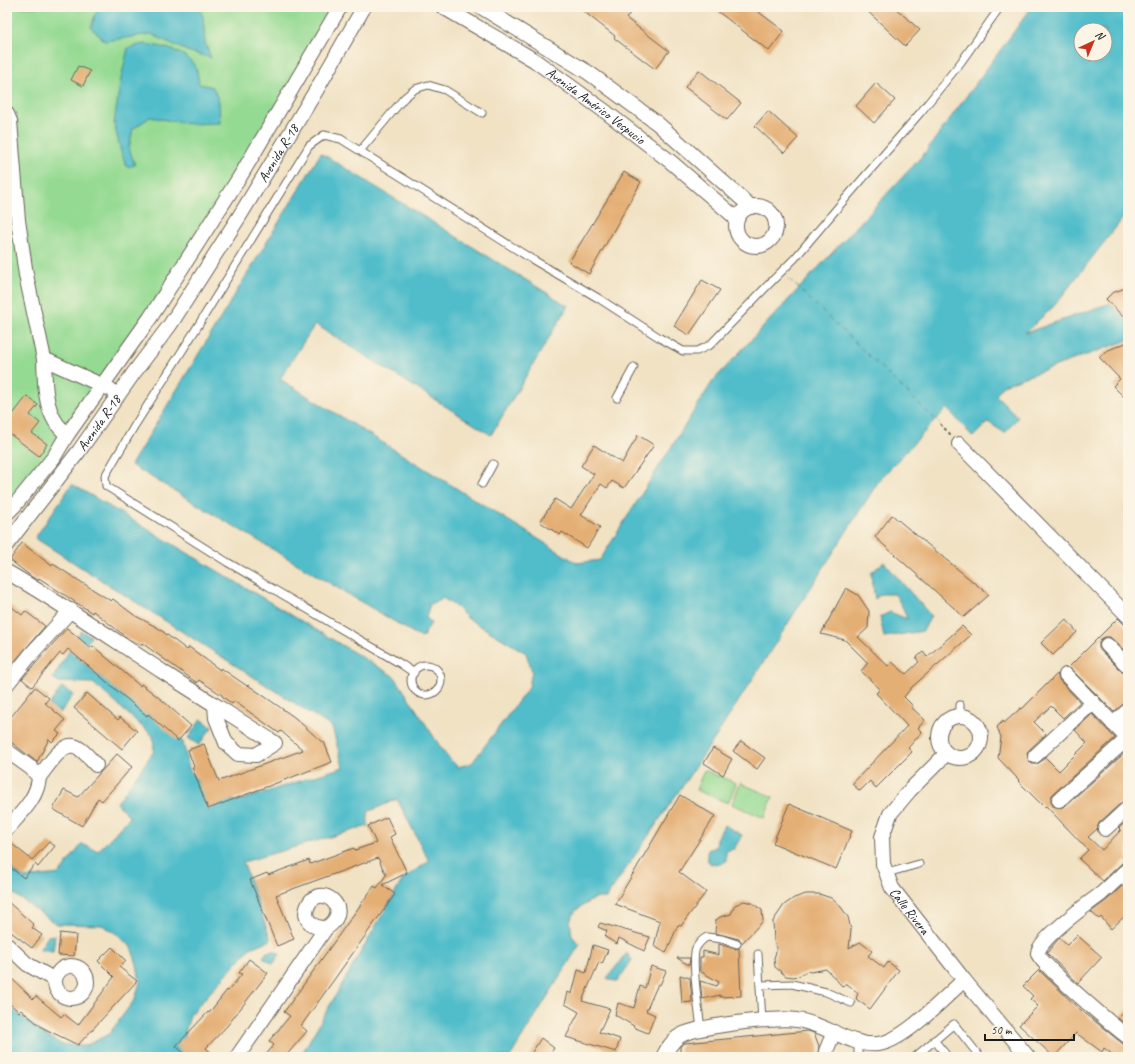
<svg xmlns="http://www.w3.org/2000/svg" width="1135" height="1064" viewBox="0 0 1135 1064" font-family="Caveat,sans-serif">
	<rect width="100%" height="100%" fill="#fcf5e5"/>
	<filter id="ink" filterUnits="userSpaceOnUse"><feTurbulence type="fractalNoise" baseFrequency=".025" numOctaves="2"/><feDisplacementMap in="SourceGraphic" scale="8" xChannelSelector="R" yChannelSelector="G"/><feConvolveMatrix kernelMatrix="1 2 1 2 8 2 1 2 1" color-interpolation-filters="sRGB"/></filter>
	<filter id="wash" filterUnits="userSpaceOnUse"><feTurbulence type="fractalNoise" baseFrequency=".012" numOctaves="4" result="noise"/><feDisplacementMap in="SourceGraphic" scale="16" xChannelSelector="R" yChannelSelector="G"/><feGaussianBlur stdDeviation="0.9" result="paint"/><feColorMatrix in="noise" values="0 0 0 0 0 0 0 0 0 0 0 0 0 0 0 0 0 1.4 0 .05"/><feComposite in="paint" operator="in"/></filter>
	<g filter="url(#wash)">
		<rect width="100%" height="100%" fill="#f1e2c4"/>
		<path fill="#95da93" stroke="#587b58" d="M7,7H338L241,175L7,519Z
			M704,770L736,783L728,803L696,790Z
			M740,783L773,797L764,818L732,804Z"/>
		<path fill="#51bdca" stroke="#366c73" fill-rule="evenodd" d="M100,7H199L203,17L205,42L211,58L187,51L151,34L105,41L91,28L95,15Z
			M1032,7H1128V212L1054,306L1025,333L1128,297V340L1003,385L996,395L1018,417L1005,433L988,422L973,437L947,408L880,479L715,738L606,898H595L576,910L570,921L572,936L580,944L510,1057H300L403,879L429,861L397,799L368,812V826L243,862L271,940L250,948L190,1015L184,1036L190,1057H7V1005L42,1033L61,1044L85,1046L109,1034L135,999L140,982L137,964L131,947L117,934L102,925L56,924L7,889V866L24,878L59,874L82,844L98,851L130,817L117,803L154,751L153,736L93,683L59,682L53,678L81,631L91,636L78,658L183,742L189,769L197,781L217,798L238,801L343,767L332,727L35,538L72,484L395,677L445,754L458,767L472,763L529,687L532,671L526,653L467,618L456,607L443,598L430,604L426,617L431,623L422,638L131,465L321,153L568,306L491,435L315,324L280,379L577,563L600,560L713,381L924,154ZM1081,30H1105V54H1081Z
			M143,44C161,46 186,50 196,68C198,73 198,79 199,84L213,87L219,102L220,123L190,124L150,117L133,129L129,148L135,165L127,167L121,152L114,124L120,83L128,48Z
			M884,562L931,616L923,631L884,637L880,617L890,612L907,619L903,608L895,594H881L875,599L871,573Z
			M62,687L73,695L60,713L49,705Z
			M201,719L212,727L199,745L188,738Z
			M724,825L742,835L734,849L726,851V861C715,869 703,864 708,850L716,847L717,839Z
			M55,935L53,951L40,949L48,936Z
			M275,951L280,954L273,964L263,957L267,952Z
			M627,953L632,960L617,982L607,978Z"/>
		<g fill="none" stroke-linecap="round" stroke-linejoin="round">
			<path stroke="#315c62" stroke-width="1" stroke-dasharray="5 4" stroke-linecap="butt" d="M789,279L940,424"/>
		</g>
		<g id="blocks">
			<path fill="#e4af75" d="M578,7H627L632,11L626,18L669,51L655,69L614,38L615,36Z
				M712,7H752L784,31L769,51Z
				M863,7H894L920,30L905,46Z
				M78,66L90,71L83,86L71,80Z
				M699,70L741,103L727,120L685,87Z
				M876,83L895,100L874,123L856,106Z
				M768,111L798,138L784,153L755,126Z
				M624,172L641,182L589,274L569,262Z
				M702,280L720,290L689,335L674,326Z
				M1128,287V322L1106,299L1112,293Z
				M1128,342V401L1113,386L1120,379L1099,357L1106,351Z
				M27,396L38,405L30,415L40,423L32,433L47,444L39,456L7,432V422Z
				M638,435L654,445L624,488L612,481L607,488L601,484L581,515L600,527L587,548L562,532L560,535L540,522L555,499L571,509L594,474L581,466L594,445L622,463Z
				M892,515L989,595L964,617L875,537Z
				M22,543L52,566L53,564L111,601L113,599L134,615L158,628L187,650L189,647L220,670L221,668L247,686L248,685L294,717L322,742H324L332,762L208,809L192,767H194L188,750L204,744L219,781L303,750L281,731L279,733L234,701L232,704L222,696V695L199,680L197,683L142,643L141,645L130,640L93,611L92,613L39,578L38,580L32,577L10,560Z
				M846,588L858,595L869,611L868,628L858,637L888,666L892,662L906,674L919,662L916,658L923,652L927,657L962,626L971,635L912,687L904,697L913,706L911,707L925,720L918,728L922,732L908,748L912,752L876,788L870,781L860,791L852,784L907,726L876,693L880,689L861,671L868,663L845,640L821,634Z
				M7,603L22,615L25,611L45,626L9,668L7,666V634L11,629L7,626Z
				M1118,618L1128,628V654L1110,637H1105L1101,639L1099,643V648L1101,651L1122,672L1128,674V700L1114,712L1069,667Z
				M1066,619L1077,632L1053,655L1041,643Z
				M67,628L91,648L93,646L140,686L141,684L162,700L191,726L178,741L148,714L147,716L68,649L63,655L60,653L32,687L22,679Z
				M1057,674L1060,681L1080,702L1063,718L1051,706L1034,722L1046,734L1029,750L1027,754L1029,761L1032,764H1037L1046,758L1059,771L1087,743L1075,730L1092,714L1115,738L1053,794L1051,797V801L1053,806L1060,808L1065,806L1128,750V800L1122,802L1099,823L1097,829L1088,837L1102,850L1121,830L1119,828L1128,820V861L1122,863L1103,881L1079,859L1088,850L1046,806L1044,807L1018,781L1019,780L998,758L1001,737L997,727L1003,721L1004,723L1021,708L1022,709Z
				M35,687L49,698L45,703L65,720L56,731L60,734L52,742L49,739L37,762L7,739V722Z
				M87,693L118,720L120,717L137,731L122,749L74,708Z
				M741,741L765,758L757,769L733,751Z
				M713,748L732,759L723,775L704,763Z
				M117,754L132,767L102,801L98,798L82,826L53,809L64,790L78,797Z
				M680,795L715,816L679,872L706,892L681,926L678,925L666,953L654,946L660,921L615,904Z
				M789,804L852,831L836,869L773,843Z
				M387,817L395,834L390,837L407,873L382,885L395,894L301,1026L307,1031L285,1057H264L274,1045L269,1041L290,1016L284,1012L374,886L377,888L386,875L378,858L276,895L294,939L277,946L250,880L267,873L268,875L309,860L310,864L354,848L355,850L376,843L368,826Z
				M7,840L32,860L49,842L55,846L38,867L35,864L24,878L7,865Z
				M1122,886L1128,892V913L1111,929L1101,917L1099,919L1091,912L1107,900Z
				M806,894H819L831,898L841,907L848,917L851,930L849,948L860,942L872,951L868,956L884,968L888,962L899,970L870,1009L856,999L858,993L846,983L843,987L826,969L811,972L807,971L799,976L793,977L786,976L775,967L774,958L777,949L774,941L773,921L784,905L794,898Z
				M7,901L34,925L32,928L42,935L32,948L7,929Z
				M744,901L752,903L762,910L763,921L742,943L739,939L715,933L716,920L720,917L731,914L735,905Z
				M600,923L650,937L644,951L619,938L617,944L605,937L607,931L598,927Z
				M60,933L76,935L74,956L58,955Z
				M1077,935L1102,957L1078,983L1047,953L1059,938L1067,945Z
				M719,944L735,949L739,948L741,996L720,997V995L702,999L700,981L717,986L719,982L700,971V957H703V951L719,955Z
				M593,945L608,950L602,964L599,962L582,1001L610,1009L599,1032L620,1039L616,1052L566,1037L579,1012L565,1004L568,992L572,994L578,970L586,973Z
				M112,947L126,961L119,967L137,981L78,1045L43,1028L21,1010L19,1012L7,1001V974L33,999L36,996L61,1017L64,1014L78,1025L114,977L98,961Z
				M677,958H690L689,965Z
				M249,959L268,973L227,1026L206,1048L216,1057H188L176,1046L208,1012L209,1013L227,990L228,991L242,974L239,973Z
				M651,966L666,971L660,985L658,984L646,1011L655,1015L648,1033L633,1027L634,1026L615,1015L618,1003L634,1008L640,986L645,988Z
				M1039,970L1076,1006L1123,1044L1128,1045V1057H1116L1104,1048L1102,1052L1076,1033L1054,1057L1019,1025L1038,1006L1030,999L1033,996L1023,986Z
				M680,975L690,978L692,1002L682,1003Z
				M1128,1009V1026L1118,1018Z
				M808,1031L814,1033L819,1046L818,1053L819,1057H680V1046L685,1043Z
				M541,1038L554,1048L548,1057H529Z"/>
		</g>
	</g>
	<g filter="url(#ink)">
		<use href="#blocks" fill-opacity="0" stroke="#676157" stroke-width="1"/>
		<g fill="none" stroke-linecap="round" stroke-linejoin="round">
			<defs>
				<path id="service" d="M360,151L404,98L415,89L428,85L445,90L482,113
					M617,398L634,367
					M482,484L493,464
					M411 680a15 15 0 1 1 30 0a15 15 0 1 1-30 0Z
					M414,673L401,664L227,562L106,486L105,476L135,425L196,329L309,146L324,135L341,139L530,258L598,298L660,338L683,351H697L710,345L769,284L795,258L839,206L920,113L961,62L1000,7
					M960,716V705
					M887,873L919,864
					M758,954L762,1021
					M760,985L792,984L826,992L851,1003
					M701,1028C699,1014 691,959 696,948C699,943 703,939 707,937L722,939L737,944
					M934,1040L948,1057
					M858,1057V1042
					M915,1057L954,1024L980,1057"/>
				<g id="minor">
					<path id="s1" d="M443,7L534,60L606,112L671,162L737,219"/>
					<path d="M481,7L589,73L657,123L751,207"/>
					<path d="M7,114L10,121L18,220L26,275L44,359L110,389"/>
					<circle cx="756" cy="226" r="20"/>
					<path d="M44,359C45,379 44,403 55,421C58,426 63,431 67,435"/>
					<path d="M959,444L1128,616"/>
					<path d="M7,513L15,505L54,457L67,435L150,318L241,175L340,7"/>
					<path id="s2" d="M7,544L79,451L133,374L170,325L239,217L317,89L364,7"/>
					<path d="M7,572C61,603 111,638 163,672C200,696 238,719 275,743L256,755L238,754L226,743L216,718L215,705"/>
					<path d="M1107,645L1128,666"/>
					<path d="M1066,675L1128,739"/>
					<path d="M7,684L32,653L71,610"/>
					<circle cx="960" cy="737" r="21"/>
					<path d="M1113,724L1128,710"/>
					<path d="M7,751L31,768L39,777C38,798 20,814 7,829"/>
					<path id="s3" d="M946,754L910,790L890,814L882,837L883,864L892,888L964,980L1028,1057"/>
					<path d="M1035,756L1093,702"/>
					<path d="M39,777C46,769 61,743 74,746C82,748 90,759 96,765"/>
					<path d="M1059,800L1127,739"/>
					<path d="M1105,829L1128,808"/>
					<path d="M1128,869C1119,877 1110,886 1101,894C1090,902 1035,942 1038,954C1039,963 1116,1028 1128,1037"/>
					<path d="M7,945L27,964L55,980"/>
					<circle cx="71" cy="982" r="16"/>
					<path d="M237,1057L326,928C336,922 343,910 332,900C310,882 290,928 326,928"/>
					<path d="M663,1057C666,1051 672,1042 678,1037C692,1026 777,1017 797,1020C824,1023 851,1047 878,1044C904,1041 944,998 964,980"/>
					<path d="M828,1057L826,1051L834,1032"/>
				</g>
			</defs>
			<use href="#service" stroke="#676157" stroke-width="9"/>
			<use href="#minor" stroke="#676157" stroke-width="16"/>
			<path stroke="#676157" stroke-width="2" stroke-dasharray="3 3" stroke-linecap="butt" d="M940,424L951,435"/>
			<use href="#service" stroke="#fff" stroke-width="7"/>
			<use href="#minor" stroke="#fff" stroke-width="14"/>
		</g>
	</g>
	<g text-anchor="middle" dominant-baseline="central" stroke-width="3.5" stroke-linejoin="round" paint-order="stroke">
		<g font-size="14" fill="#1c1c1c" stroke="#fcf5e5">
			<text stroke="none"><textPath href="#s1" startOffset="182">Avenida Américo Vespucio</textPath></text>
			<text stroke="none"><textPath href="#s2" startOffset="476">Avenida R-18</textPath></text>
			<text stroke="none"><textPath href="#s2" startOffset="152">Avenida R-18</textPath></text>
			<text stroke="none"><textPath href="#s3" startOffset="188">Calle Rivera</textPath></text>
		</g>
	</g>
	<rect width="1135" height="1064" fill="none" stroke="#fcf5e5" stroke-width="24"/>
	<g transform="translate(1093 42) rotate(44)"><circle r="19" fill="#fcf5e5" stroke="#a29e95"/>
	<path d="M0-3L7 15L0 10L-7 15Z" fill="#c8321e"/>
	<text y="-6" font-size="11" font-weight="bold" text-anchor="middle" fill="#1c1c1c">N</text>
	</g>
	<path d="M985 1034v6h89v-6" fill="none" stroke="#1c1c1c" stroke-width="2"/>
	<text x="991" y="1034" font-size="12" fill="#1c1c1c" stroke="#fcf5e5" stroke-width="3" paint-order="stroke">50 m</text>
</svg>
